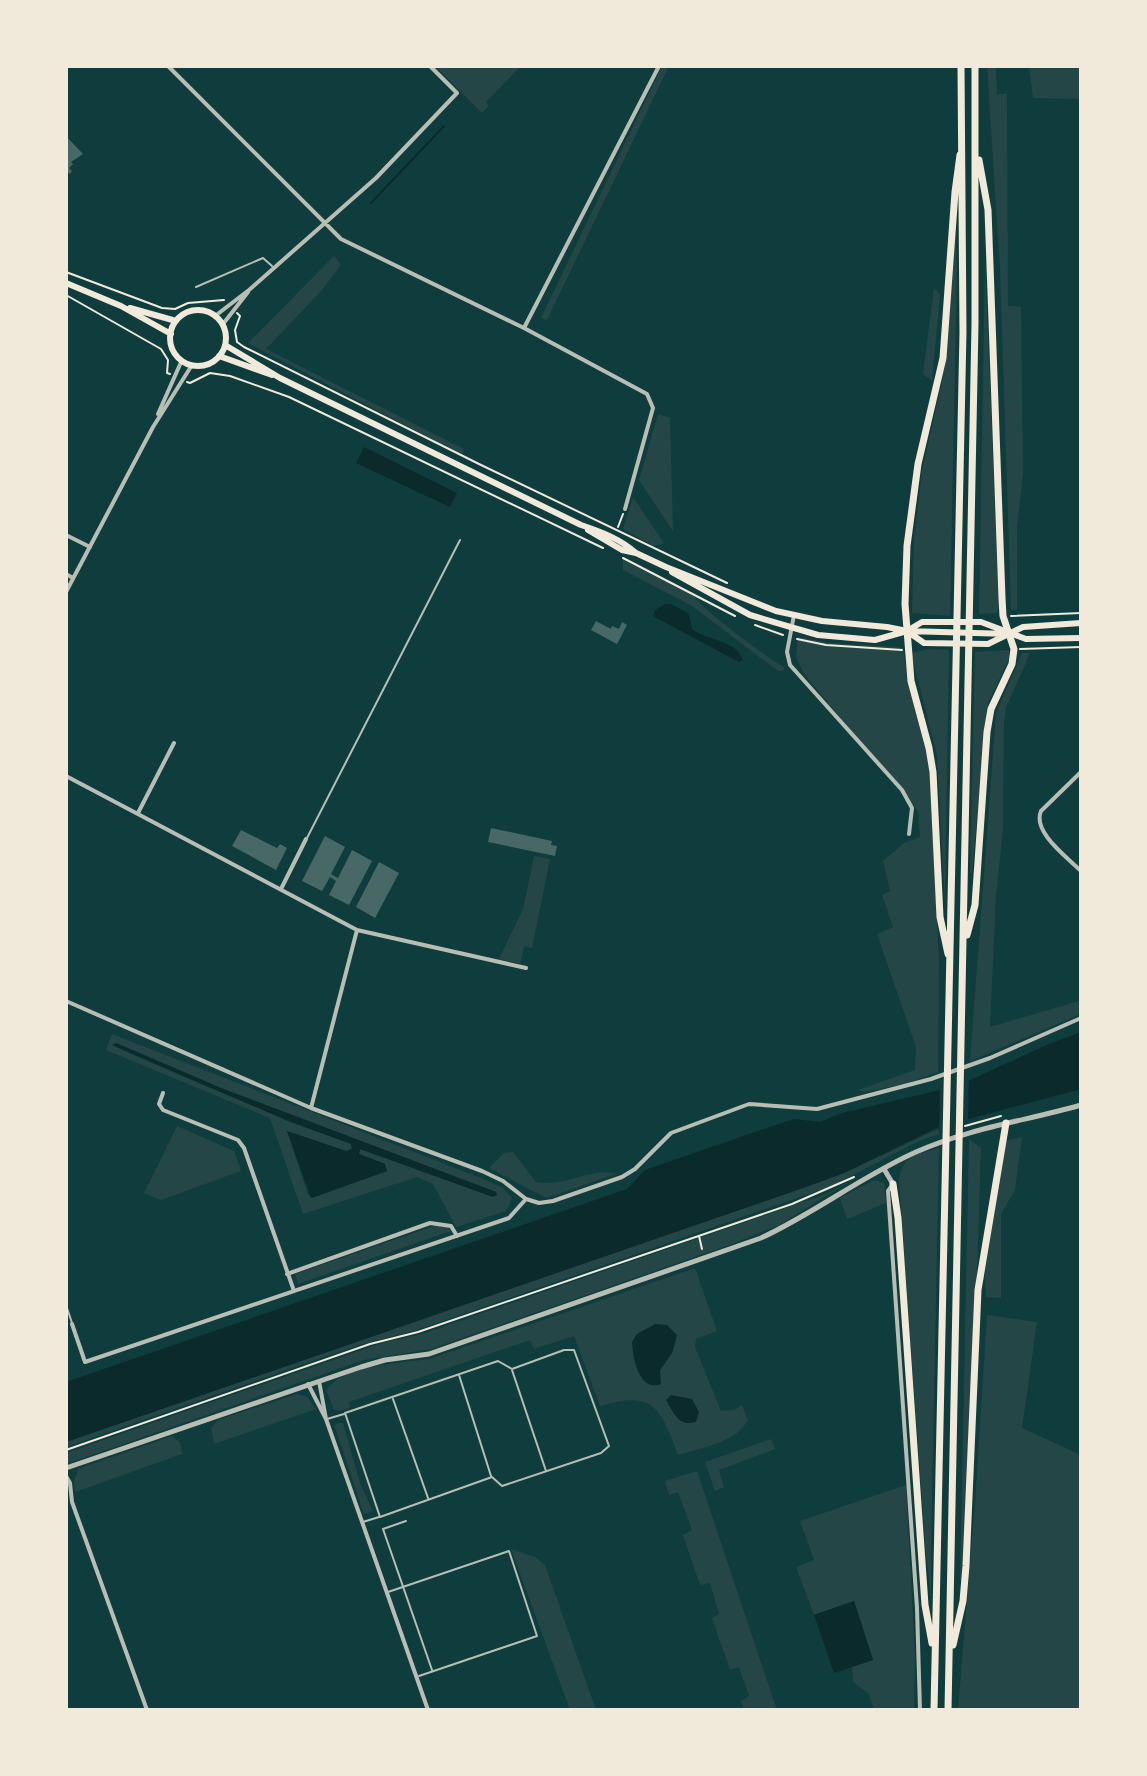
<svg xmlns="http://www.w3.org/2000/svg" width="1147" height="1776" viewBox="0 0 1147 1776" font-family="'Fira Sans Condensed',sans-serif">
	<rect width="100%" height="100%" fill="#0f3d3e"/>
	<path fill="#244646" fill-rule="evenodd" d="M435,66H521L486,102L489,106L482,113Z
		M662,66H667V70L547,320L541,318Z
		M987,66H996L997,94H1007L1008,306L1021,307L1023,472L1017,528V610H1011L1000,269Z
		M1029,66H1081V99L1033,98Z
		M956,228L957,268L950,616L912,613L914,539L922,471L942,382Z
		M334,256L341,265L321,291L266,349L464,449L462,455L248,343Z
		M985,261L999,606L997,613L979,614Z
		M934,288L940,294L932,381L923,374Z
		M658,414L670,418L673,531L639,480Z
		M633,497L664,543L654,546L623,529Z
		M623,560L693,594C700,609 767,657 785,668L783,671H778L692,606L623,570Z
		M798,637L830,643L900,647L903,649C908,688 922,724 929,763L939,959L938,1072L905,1084L864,1092L858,1090L915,1070L916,1047L877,934L893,927L882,895L890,891L883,861L904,843L920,837L918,811L805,675L796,657Z
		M929,649L949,650L945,906L937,755L911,653Z
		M1009,650V659L988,703L972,873H970L975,652Z
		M1022,653H1030L1006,708L1004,722L1003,830L996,895L990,1027L1079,1001L1081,1014L970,1061L996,713Z
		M534,856L550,859L532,948L524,946L520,964L499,959L523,909Z
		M112,1034L481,1178L503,1188L512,1198L506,1211L456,1227L433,1184L417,1177L303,1214L270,1118L106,1050ZM116,1043L221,1088L496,1192L493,1197L360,1149L359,1154L385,1164L387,1171L313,1198L308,1195L287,1131L346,1151L352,1149L351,1144C271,1113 192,1082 114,1046Z
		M177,1126L234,1151L241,1171L161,1200L144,1193Z
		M938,1129L939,1134L919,1141L832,1186L417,1330L359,1345L66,1447V1442L803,1188L844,1173Z
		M1022,1137L1015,1190L1001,1214V1298L986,1297L985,1274L1005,1141Z
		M969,1139L981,1148L977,1273L962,1581H960Z
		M939,1148L931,1554V1597L926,1556L899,1179C903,1154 918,1154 939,1148Z
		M513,1152L536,1182C566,1188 592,1166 616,1174L546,1198L489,1168L504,1153Z
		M857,1177L779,1225L732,1244L431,1349L364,1360L66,1464V1453L382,1343L425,1333L826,1194Z
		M874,1180L884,1183L886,1203L847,1219L840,1198Z
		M434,1226L450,1227L451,1231L298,1284L295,1274Z
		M695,1268L717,1331L696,1339L695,1347L721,1411L734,1410L742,1405L748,1420C736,1443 700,1448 678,1455C660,1408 655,1390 600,1406L574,1336L534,1349L530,1340L349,1402L350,1408L340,1411L334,1410L326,1390C344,1365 399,1363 429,1359ZM677,1335L672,1353L660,1370L639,1373L633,1352Z
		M987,1315L1037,1322L1022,1428L1081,1455V1710H958L975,1504Z
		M297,1394L307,1397L316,1409L214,1444L211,1428L218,1420Z
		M338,1423H343L361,1486L373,1511L364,1514L334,1425Z
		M172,1436L180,1442L182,1454L75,1492L74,1482L78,1469Z
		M771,1439L775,1449L719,1470L724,1487L715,1491L705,1462Z
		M697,1471L777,1710H744L741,1701L749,1696L739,1667L730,1670L712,1618L719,1614L710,1583L700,1585L683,1535L692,1530L678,1492L669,1495L665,1481Z
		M906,1485L915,1657L914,1710H874L869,1694L853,1682L852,1667L873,1660L854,1601L814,1615L796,1567L814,1560L800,1521Z
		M511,1549L535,1557L545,1565L596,1710H570Z"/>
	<path fill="#0a2a2b" d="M364,447L457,493L450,507L356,463Z
		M665,604H671L689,614L692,629C707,641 735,639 743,660L739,662L653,616L655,610Z
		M1081,1032V1089L939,1127L844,1173L803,1188L66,1442V1382L627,1189L645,1170L752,1133L794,1119L820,1122L842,1113L940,1090L968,1081L1049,1044Z
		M116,1043L221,1088L496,1192L497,1195L493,1197L360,1149L359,1154L385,1164L387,1171L311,1198L287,1131L346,1151L352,1149L351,1144L288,1121L112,1045Z
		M655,1324L667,1325L677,1335L672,1353L660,1370L661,1384C639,1392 633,1359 632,1342L637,1334Z
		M671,1395L692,1399L699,1412L696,1422C678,1427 674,1413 666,1400Z
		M854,1601L873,1660L834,1673L814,1615Z"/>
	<path fill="#0f3d3e" d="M969,1076L968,1122L939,1133L940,1086Z"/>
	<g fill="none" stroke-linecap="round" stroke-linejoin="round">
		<path stroke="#0a2a2b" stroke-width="2" d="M371,203L444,126"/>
	</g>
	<path fill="#486865" d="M66,136L83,154L71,162L73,164L69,168L72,171L70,174L66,171Z
		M596,621L611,629L612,626L619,629L622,622L627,625L617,644L591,630Z
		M491,828L552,841L551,845L557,846L555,856L488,842Z
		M241,830L277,848L280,844L287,848L276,870L232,846Z
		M325,836L345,847L331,874L334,876L338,878L352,850L372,861L349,905L329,895L336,881L330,877L322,891L302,881Z
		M379,862L399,873L375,918L356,907Z"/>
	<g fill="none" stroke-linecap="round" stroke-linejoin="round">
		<path stroke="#f1e9da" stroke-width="2" d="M66,272L162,308L175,309L188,303L224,300
			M66,295L161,349L168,360L167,373L170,374
			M237,313L240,316L235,330L237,342L244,347L479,464L727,583
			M187,382L190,383L210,373L230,376L289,397L603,548
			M618,527L623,514
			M623,558L735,616
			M1011,616L1081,613
			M755,625L783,635
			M797,639L826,645L902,650
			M1020,649L1081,647
			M965,1126L1001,1116
			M699,1236L702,1249
			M66,1450L370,1344L418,1332L792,1204L854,1177"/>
		<path stroke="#b8beb3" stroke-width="2" d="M196,287L263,258L272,266
			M307,838L460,540
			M66,1305L72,1323
			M564,1350H574L609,1446L601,1453L502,1486L492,1477L380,1517L345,1413L498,1361L512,1369Z
			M512,1370L546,1471
			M459,1375L491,1476
			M393,1399L428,1498
			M327,1419L344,1414
			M406,1521L383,1529L432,1670
			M363,1522L379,1517
			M388,1592L509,1551L537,1636L419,1676"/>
		<path stroke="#b8beb3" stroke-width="4" d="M168,66L341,239L524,328L647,394L653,408L625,509
			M215,316L249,290L376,178L457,93L430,66
			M223,324L248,292
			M524,328L659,66
			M158,414L182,360
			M66,535L90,547
			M66,574L73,578
			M66,592L153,427L192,365
			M794,615L787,652L790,665L902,790L912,808L909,834
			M1081,772L1041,811C1032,832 1067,857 1081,871
			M66,776L357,930L526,968
			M138,813L174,743
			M282,887L306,839
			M66,1001L311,1108L482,1171L503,1181L526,1199L539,1203L553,1201L622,1177L635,1169L671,1133L749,1104L817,1109L931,1079L990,1058L1081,1018
			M163,1093L159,1104L163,1110L238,1140L244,1148L294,1291
			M311,1108L357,930
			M893,1184L888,1191L917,1608L920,1710
			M287,1274L430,1223L451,1226L457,1236
			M72,1324L85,1362L509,1218L526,1199
			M308,1384L326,1419L319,1381
			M326,1419L428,1710
			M66,1476L70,1483L72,1502L147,1710"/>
		<path stroke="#b8beb3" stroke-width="5" d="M884,1169L893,1184
			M66,1468L361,1367L385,1360L429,1354L761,1238C815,1213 862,1176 916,1152C970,1128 1025,1121 1081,1105"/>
		<path stroke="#f1e9da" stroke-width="6" d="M66,283L121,306L171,334
			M130,308L176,321
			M170 338a28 28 0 1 1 56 0a28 28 0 1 1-56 0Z
			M225,345L280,378L581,525C602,532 620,539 636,553
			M219,356L272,375
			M588,530L622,550L636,553L666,567L776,611L822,621L887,627L907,631L1009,634
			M672,572L750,615L818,635L875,640L907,631L922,622H981L1026,639L1081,638
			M907,631L924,643L988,644L1023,627L1081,623"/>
		<path stroke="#f1e9da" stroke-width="7" d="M967,935L975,905L987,732L991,709L1012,664L1014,649L1003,616L1002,598L988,210L979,160
			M948,954L940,917L933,772L929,748L911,681L905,604L907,546L918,464L943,358L955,192L960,155
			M893,1184L898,1218L925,1605L932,1643
			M953,1645L963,1601L966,1566L978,1290L1006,1123
			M934,1710L963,332L961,66
			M948,1710L975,324V66"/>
	</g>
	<rect width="1147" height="1776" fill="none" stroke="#f1e9da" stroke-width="136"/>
</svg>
